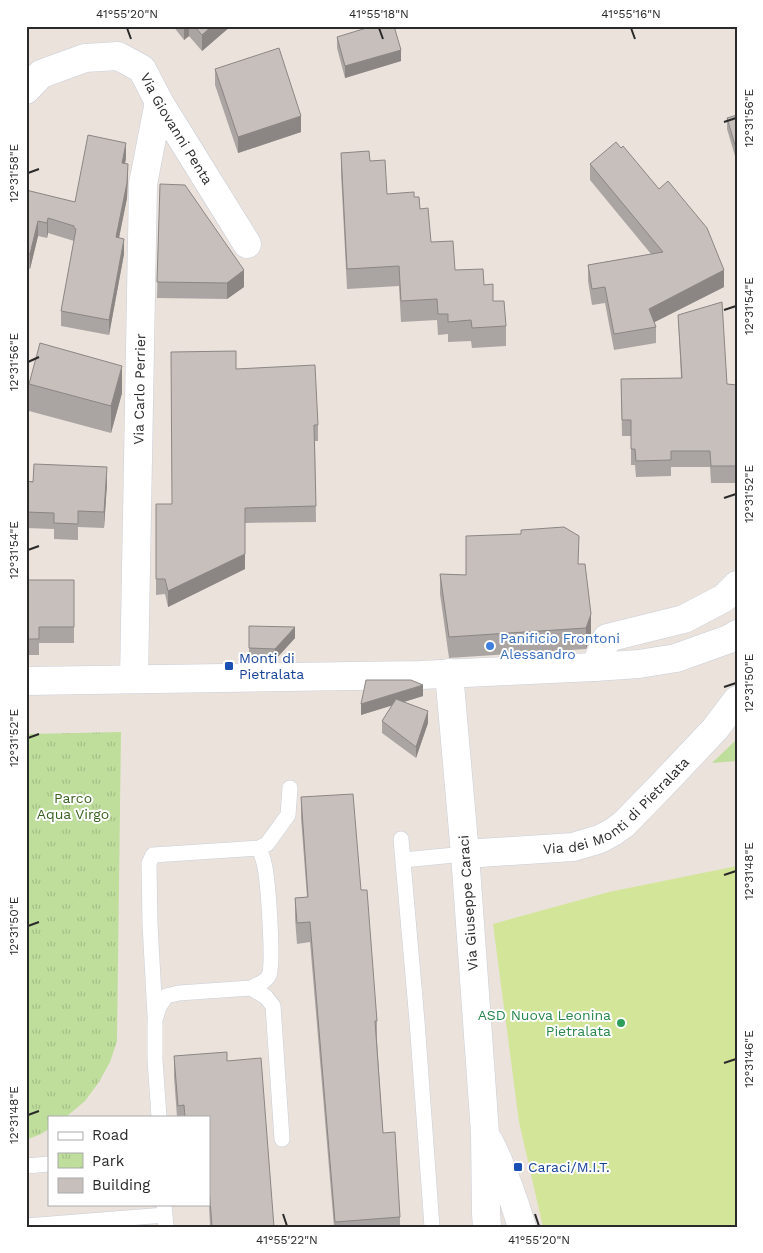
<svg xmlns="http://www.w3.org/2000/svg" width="763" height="1253" viewBox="0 0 763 1253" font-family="'Work Sans',sans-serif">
	<defs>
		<pattern id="park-tufts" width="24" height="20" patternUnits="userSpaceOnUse" patternTransform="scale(1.25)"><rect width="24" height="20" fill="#bfde9c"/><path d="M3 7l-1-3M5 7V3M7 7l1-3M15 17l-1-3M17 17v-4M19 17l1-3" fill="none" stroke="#a4bf87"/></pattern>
	</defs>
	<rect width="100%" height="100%" fill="#ebe2dc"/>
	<path fill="#bfde9c" d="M737,739V761L712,763Z"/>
	<path fill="url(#park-tufts)" d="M121,732L117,1041L110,1062L99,1082L85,1101L66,1117H49V1129L41,1134L26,1140V734Z"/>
	<path fill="#d3e598" d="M737,866V1227H543L519,1122L493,924L609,892Z"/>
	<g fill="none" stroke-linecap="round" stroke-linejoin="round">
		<defs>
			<path id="lane" d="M401,839L417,1021L432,1227
				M403,860L465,854
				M251,988C257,985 267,981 269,975C274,964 268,877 264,863C263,858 261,853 259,848
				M155,1016L150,924L149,863L153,855L259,848L267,844L288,815L290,788
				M159,1117L155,1060V1020L159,1007L166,996L179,993L251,988L266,997L273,1006L282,1139
				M26,1166L49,1164
				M164,1204L166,1227
				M26,1226L165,1215"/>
			<g id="street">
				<path id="s1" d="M26,90L41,74L85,58L118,56L142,69L159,102L247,244"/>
				<path d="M595,667L607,638L684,619L724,598L737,585"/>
				<path id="s2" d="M134,679L143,184L159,102"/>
				<path d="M465,854L485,1133L486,1213L487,1227"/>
				<path d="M489,1141C503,1169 513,1197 522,1227"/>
			</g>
			<g id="secondary">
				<path id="s3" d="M449,673L465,854L573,847L600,839L613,832L624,824L663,784L715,729L737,700"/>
				<path d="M26,681L420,675L595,667L639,664L676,658L729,639L737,634"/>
			</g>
		</defs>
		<use href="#lane" stroke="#c8ced7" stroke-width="16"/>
		<use href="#street" stroke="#c8ced7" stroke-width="29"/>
		<use href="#secondary" stroke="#c8ced7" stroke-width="29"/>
		<use href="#lane" stroke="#fff" stroke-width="15"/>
		<use href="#street" stroke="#fff" stroke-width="28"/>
		<use href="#secondary" stroke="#fff" stroke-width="28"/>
	</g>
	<path fill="#aaa4a2" d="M173,26H231L202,51L189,36L184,40Z
		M337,37L401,61L345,78L337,48Z
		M215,69L301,132L238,153L215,85Z
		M737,106V156H735L727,129V118L736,115Z
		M341,153L370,161L387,194L414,197L420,209L431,242L455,270L484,285L493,301L506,326V346L472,348L471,341L448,342V334L438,335L437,320L401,322L399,286L347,289L341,173Z
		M126,158L125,164L128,179L127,198L119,238L124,254L109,335L61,326V311L74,241L48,233L47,238L38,236L30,269L26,268V190L75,202Z
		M590,164L724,287L654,322L656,327V343L614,350L605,303L592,305L588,281V265L651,254L590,180Z
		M160,184L244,287L227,299L157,298Z
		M678,315L727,384L737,385V483H711L710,467H671V476L636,477L635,465H631V436H622L621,379L681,378Z
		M236,369L318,425V441H315L316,522L245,523V569L168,607L165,594L156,595V504H172Z
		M29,384L122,393L111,433L29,411Z
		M26,481L107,484L104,528L78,527V540L54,539V529L26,528Z
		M579,564L591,635L586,649L449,658L440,594V574L466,575Z
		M26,580H74V643H39V655H26Z
		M249,626L295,638L275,660H249Z
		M366,680L423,696L404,702L428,723L416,758L382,733V721L392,705L361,715Z
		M301,797L361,890L377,1021V1041L383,1133L400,1217V1227H334L310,942L297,944L295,918V898L307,897L301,818Z
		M174,1056L227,1061L274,1227H210L209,1204V1117H177L174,1077Z"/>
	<path fill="#8b8684" d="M184,26H189V36L184,40Z
		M212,26H231L202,51V35Z
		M401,50V61L345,78V66Z
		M301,116V132L238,153V137Z
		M126,143V158L122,178V163Z
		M737,144V156H735V145Z
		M128,164L127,198L116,252V237Z
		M48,218V233L47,238V223Z
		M38,221V236L30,269V254Z
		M124,239V254L109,335V320Z
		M244,270V287L227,299V283Z
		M724,270V287L649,325V309Z
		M122,366V393L111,433V406Z
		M107,467V484L104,528V512Z
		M245,508V569L168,607V591Z
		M591,614V635L586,649V628Z
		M295,627V638L275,660V649Z
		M423,685V696L361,715V704Z
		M428,711V723L416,758V747Z"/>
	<path fill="#c6bfbc" stroke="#8b8684" d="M194,26H212L202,35Z
		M373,26H394L401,50L345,66L337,37Z
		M279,48L301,116L238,137L215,69Z
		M737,115V144L735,145L727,118Z
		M88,135L126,143L122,163L128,164L127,183L116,237L124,239L109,320L61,311L76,229L74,228V226L48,218L47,223L38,221L30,254L26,253V190L75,202Z
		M616,142L621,148L623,146L659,189L668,181L707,228L724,270L649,309L656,327L614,334L605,287L592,289L588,265L663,252L590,164Z
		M369,151L370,161L385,160L387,194L414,192V197H419L420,209L428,208L431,242L453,241L455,270L483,269L484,285L493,284V301H504L506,326L472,328L471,320L448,322V314H438L437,299L401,301L399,266L347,269L341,153Z
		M160,184L185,185L244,270L227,283L157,282Z
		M722,302L727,384L737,385V466H711L710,451H671V460L636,461L635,449H631V420H622L621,379L682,378L678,315Z
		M40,343L122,366L111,406L29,384Z
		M236,351V369L315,365L318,425H314L316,506L245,508V554L168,591L165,579H156V504H172L171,352Z
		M34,464L107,467L104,512L78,511V524L54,523V513L26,512V481L33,482Z
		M564,527L579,536L578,564H585L591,614L586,628L449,637L440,574L466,575V536L521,534V530Z
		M26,580H74V627H39V639H26Z
		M249,626L295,627L275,649L249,648Z
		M366,680H411L423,685L361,704Z
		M396,699L428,711L416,747L382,721Z
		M353,794L361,890H367L377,1021H375L383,1133L395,1132L400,1217L335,1222L310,922L297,923L295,898L308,897L301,797Z
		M227,1052V1061L261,1058L274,1227H212L209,1186V1117H185L184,1105L178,1106L174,1056Z"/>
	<path fill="none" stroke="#2a2a2a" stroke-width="2" d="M127,28L131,39M379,28L383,39M631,28L635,39M724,122L736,118M28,173L39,169M724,310L736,306M28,362L39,357M724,498L736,494M28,550L39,546M724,687L736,683M28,738L39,734M724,875L736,871M28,926L39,922M724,1063L736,1059M28,1115L39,1111M283,1214L287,1226M535,1214L539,1226"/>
	<circle fill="#3f7fe0" stroke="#fff" stroke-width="2" cx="490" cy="646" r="5"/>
	<g fill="#1a4fb4" stroke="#fff" stroke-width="2">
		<rect x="224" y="661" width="10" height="10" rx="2.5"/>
		<rect x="513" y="1162" width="10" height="10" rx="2.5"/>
	</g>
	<circle fill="#2e9e5b" stroke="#fff" stroke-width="2" cx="621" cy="1023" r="5"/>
	<g text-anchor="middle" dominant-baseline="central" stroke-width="4" stroke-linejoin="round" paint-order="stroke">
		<g font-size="14" fill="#2a2a2a" stroke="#fff">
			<text stroke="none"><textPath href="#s1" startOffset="198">Via Giovanni Penta</textPath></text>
			<text stroke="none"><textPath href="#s2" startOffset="290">Via Carlo Perrier</textPath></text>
			<text stroke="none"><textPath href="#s3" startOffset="348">Via dei Monti di Pietralata</textPath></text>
			<text transform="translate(468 903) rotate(-94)">Via Giuseppe Caraci</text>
		</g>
		<g font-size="14" fill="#366cbe" stroke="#fff" text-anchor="start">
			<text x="500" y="638">Panificio Frontoni<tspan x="500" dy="16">Alessandro</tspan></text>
		</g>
		<g font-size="14" fill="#164399" stroke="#fff" text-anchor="start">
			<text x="239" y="658">Monti di<tspan x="239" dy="16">Pietralata</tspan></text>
			<text x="528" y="1167">Caraci/M.I.T.</text>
		</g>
		<g font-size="14" fill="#39621e" stroke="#fff">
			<text x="73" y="798">Parco<tspan x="73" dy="16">Aqua Virgo</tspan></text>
		</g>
		<g font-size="14" fill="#27864d" stroke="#fff" text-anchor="end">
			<text x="611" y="1015">ASD Nuova Leonina<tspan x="611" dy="16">Pietralata</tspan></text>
		</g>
	</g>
	<rect width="763" height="1253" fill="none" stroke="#ffffff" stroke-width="55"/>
	<rect x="48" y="1116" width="162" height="90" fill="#ffffff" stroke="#aaaaaa"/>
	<rect x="58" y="1132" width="25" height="8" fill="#ffffff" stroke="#aaaaaa"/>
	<text x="92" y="1140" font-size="15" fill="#2a2a2a">Road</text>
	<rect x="58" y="1153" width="25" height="15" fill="url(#park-tufts)" stroke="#aaaaaa"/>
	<text x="92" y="1166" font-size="15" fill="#2a2a2a">Park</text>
	<rect x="58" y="1178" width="25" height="15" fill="#c6bfbc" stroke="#aaaaaa"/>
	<text x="92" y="1190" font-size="15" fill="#2a2a2a">Building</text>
	<rect x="28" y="28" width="708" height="1198" fill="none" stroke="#2a2a2a" stroke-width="2"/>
	<g font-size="12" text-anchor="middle" fill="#2a2a2a">
		<text x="127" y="18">41°55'20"N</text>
		<text x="379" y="18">41°55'18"N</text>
		<text x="631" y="18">41°55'16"N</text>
		<text transform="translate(749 118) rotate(-90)" y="4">12°31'56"E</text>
		<text transform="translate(14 173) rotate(-90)" y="4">12°31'58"E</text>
		<text transform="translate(749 306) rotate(-90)" y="4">12°31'54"E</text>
		<text transform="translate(14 362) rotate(-90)" y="4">12°31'56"E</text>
		<text transform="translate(749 494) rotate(-90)" y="4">12°31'52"E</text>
		<text transform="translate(14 550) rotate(-90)" y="4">12°31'54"E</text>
		<text transform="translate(749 683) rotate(-90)" y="4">12°31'50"E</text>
		<text transform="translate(14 738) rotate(-90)" y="4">12°31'52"E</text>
		<text transform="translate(749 871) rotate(-90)" y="4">12°31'48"E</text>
		<text transform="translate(14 926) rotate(-90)" y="4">12°31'50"E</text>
		<text transform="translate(749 1059) rotate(-90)" y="4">12°31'46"E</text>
		<text transform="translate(14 1115) rotate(-90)" y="4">12°31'48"E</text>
		<text x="287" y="1244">41°55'22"N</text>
		<text x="539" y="1244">41°55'20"N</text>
	</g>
</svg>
